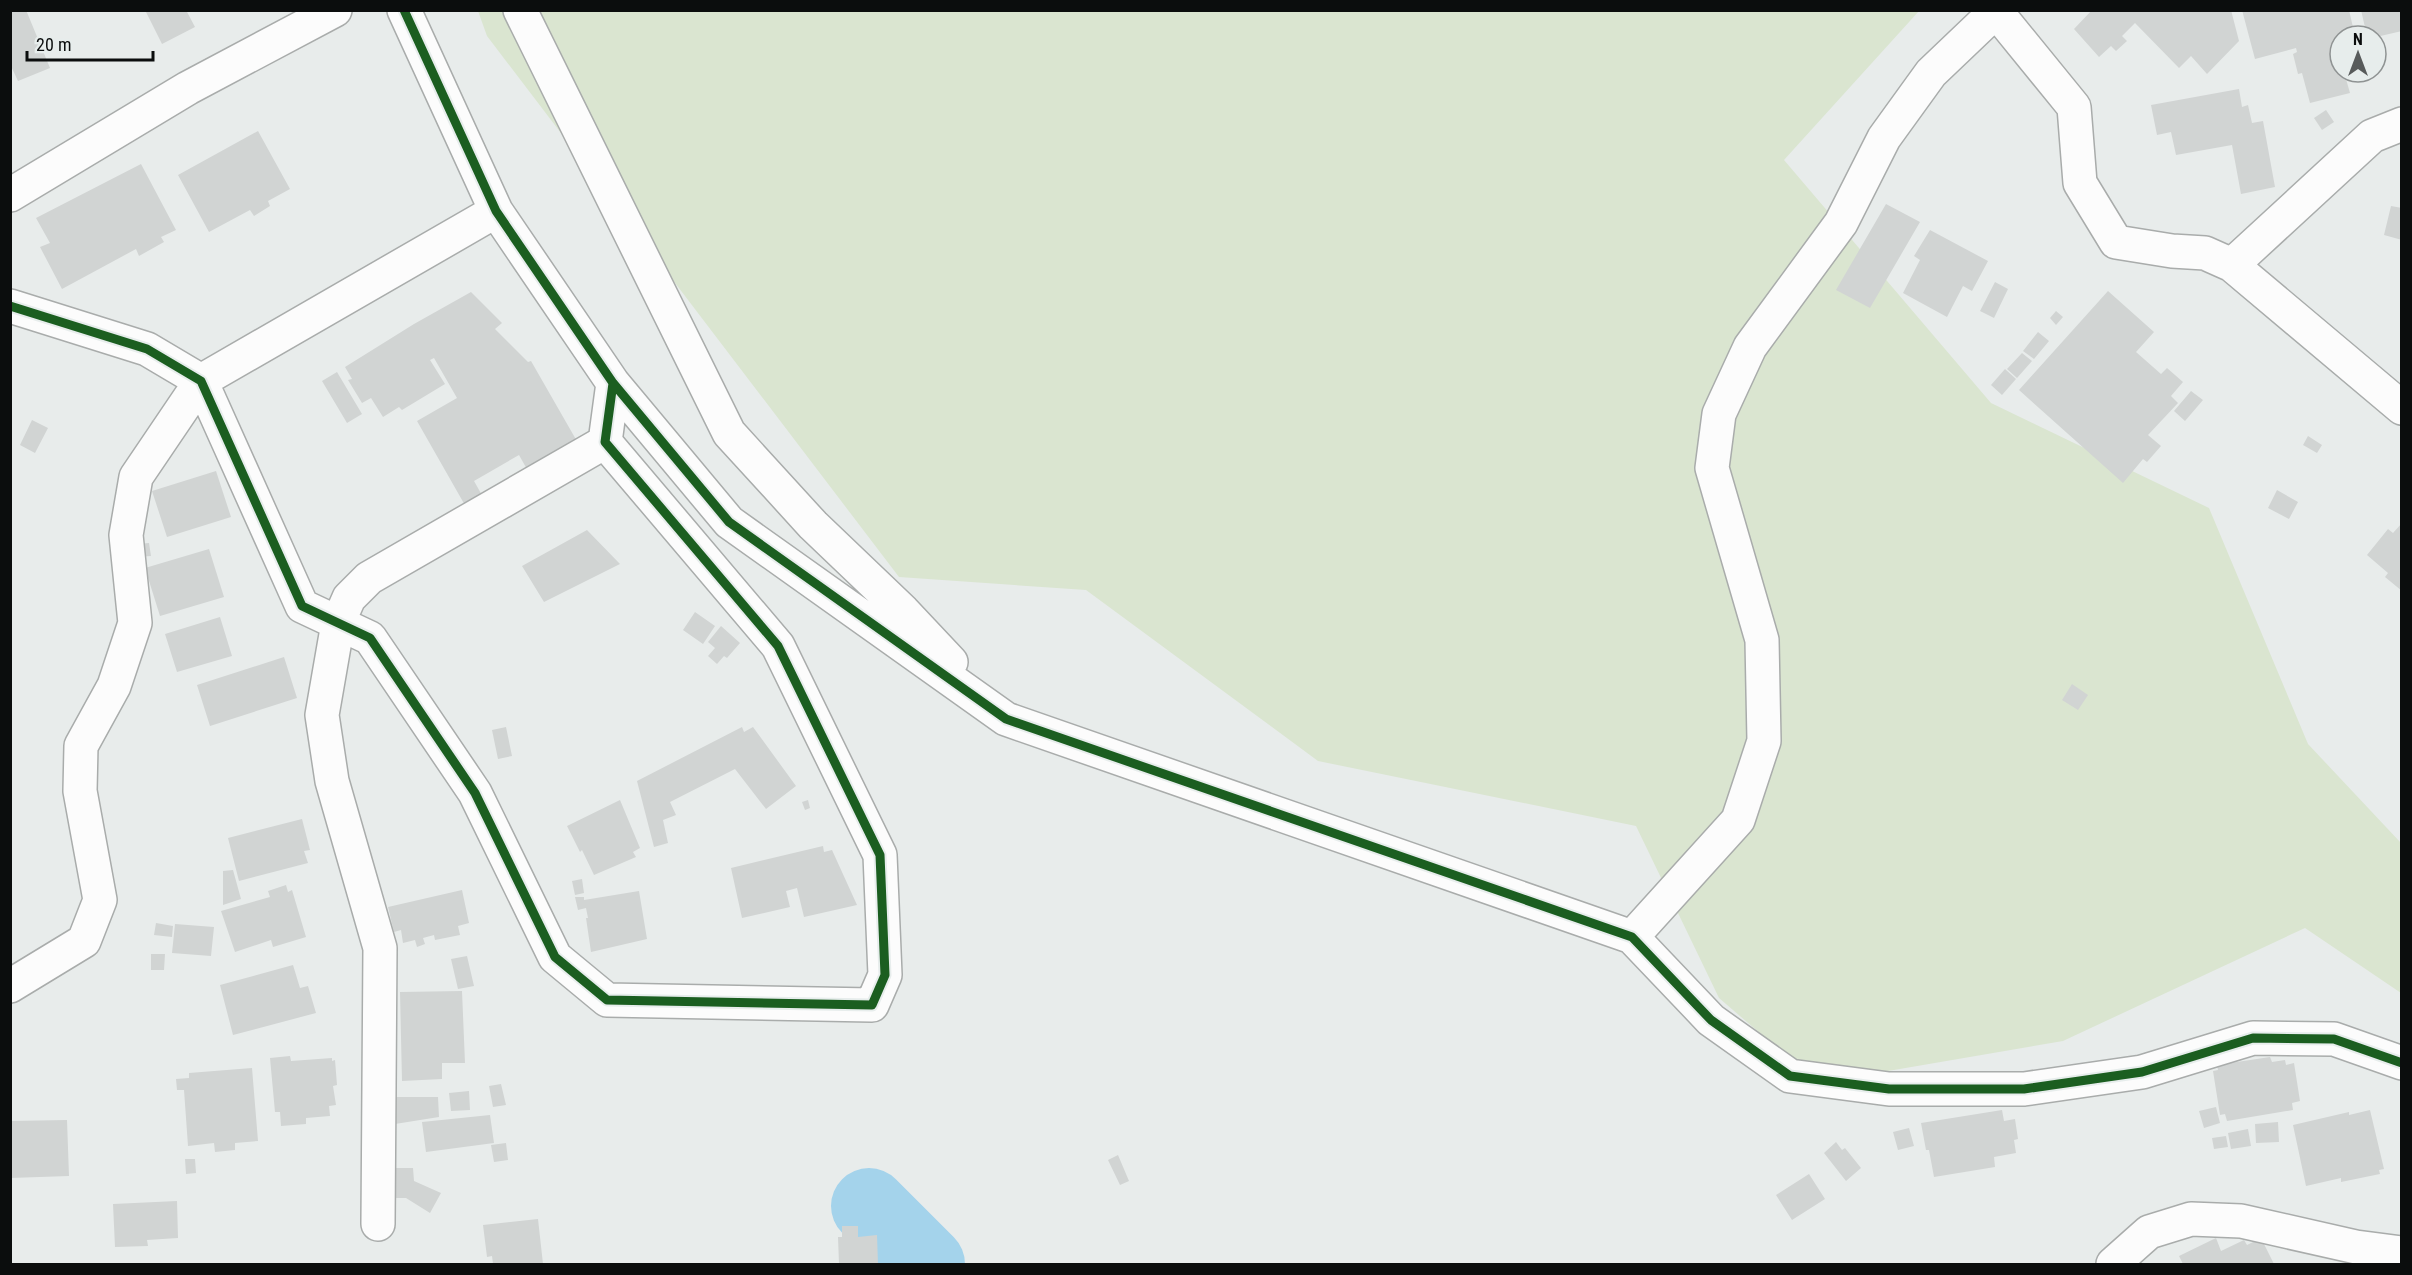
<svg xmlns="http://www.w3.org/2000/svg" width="2412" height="1275" viewBox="0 0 2412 1275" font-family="'Roboto Condensed',sans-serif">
	<rect width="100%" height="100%" fill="#e8eceb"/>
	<path fill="#dae5d0" d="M478,11H1919L1784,160L1991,403L2209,508L2308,744L2401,843V993L2305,928L2063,1041L1818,1083L1719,998L1636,826L1318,761L1086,590L899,577L487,36Z"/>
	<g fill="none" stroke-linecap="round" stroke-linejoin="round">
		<path stroke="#a4d3eb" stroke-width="76" d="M869,1206L927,1264"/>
	</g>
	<path fill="#d1d4d3" d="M10,10H26L50,68L18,81L10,64Z
		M145,10H186L195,27L162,44Z
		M2092,10H2231L2239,41L2207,74L2191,56L2179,68L2135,23L2122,36L2127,41L2116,51L2111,46L2099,57L2074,29Z
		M2242,10H2349L2355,36H2340V72H2344L2350,93L2310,103L2302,73L2298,74L2293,54L2297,52L2296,48L2255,59Z
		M2361,10H2402V31L2376,37L2367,36Z
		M2239,89L2242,107L2248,105L2252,123L2263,121L2275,187L2241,194L2232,145L2176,155L2171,132L2157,135L2151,105Z
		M2326,110L2334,122L2322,130L2314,118Z
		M258,131L290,189L268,201L270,206L254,216L250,210L209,232L178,175Z
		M141,164L176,230L161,237L164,242L139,256L136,249L62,289L40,247L50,243L36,218Z
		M1886,204L1920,222L1870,308L1836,290Z
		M2391,206L2402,208V240L2384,235Z
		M1930,230L1988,261L1972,291L1963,286L1947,317L1903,293L1920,260L1914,256Z
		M1995,282L2008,289L1994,318L1980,311Z
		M2108,291L2154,332L2136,352L2161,374L2167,368L2183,382L2171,396L2178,403L2148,435L2161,446L2147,462L2143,459L2123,483L2019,390Z
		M471,292L502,323L495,329L528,362L531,361L578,443L528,471L519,455L474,481L483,497L466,507L417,421L457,398L434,358L430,360L445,384L402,410L399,407L383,417L371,398L362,403L348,380L352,379L345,367L414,324Z
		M2056,311L2063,317L2056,325L2050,318Z
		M2038,332L2049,341L2034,359L2023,351Z
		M2022,353L2032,361L2017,378L2007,369Z
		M2005,369L2016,379L2002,395L1991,385Z
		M337,372L362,414L347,423L322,381Z
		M2191,391L2203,400L2185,421L2174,411Z
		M32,420L48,428L35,453L20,445Z
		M2308,436L2322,445L2317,453L2303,445Z
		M216,471L231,517L167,537L152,491Z
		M2277,490L2298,502L2289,519L2268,508Z
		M2402,523V591L2385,577L2388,573L2367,555L2388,529L2393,533Z
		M587,530L620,564L544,602L522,566Z
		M149,543L151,556L137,557V544Z
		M209,549L224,597L160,616L145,568Z
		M695,612L715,626L703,644L683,630Z
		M220,617L232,656L177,672L165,634Z
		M721,626L740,643L727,658L724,656L717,664L708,656L715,648L708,642Z
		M284,657L297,698L210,726L197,685Z
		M2072,684L2088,695L2078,710L2062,700Z
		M506,727L512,756L498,759L492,730Z
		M742,727L744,732L753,727L796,786L766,809L735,769L670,802L676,815L663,820L668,843L654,847L637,781Z
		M620,800L640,848L633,852L636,857L594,875L582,850L580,852L567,826Z
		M808,800L810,808L805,810L802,802Z
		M302,819L310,850L304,851L308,863L239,881L228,838Z
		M823,846L824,852L832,850L857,905L804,917L797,888L786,891L790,907L742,918L731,868Z
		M233,870L241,899L223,905V871Z
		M582,879L584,893L575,895L572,881Z
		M286,885L288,892L292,890L306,937L273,947L271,940L235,952L221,911L270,897L268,891Z
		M462,890L469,923L458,926L460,935L435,940L434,935L423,938L425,944L417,947L415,940L403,943L401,930L394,932L388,907Z
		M639,891L647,939L591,952L586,918H588L586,908L578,910L575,897H584V900Z
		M156,923L173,926L172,937L154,935Z
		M175,924L214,927L211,956L172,953Z
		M151,954H165L164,970H151Z
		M467,956L474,986L458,989L451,959Z
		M293,965L300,988L308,986L316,1013L233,1035L220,985Z
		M462,991L465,1063H442V1079L402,1081L400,992Z
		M290,1056L291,1061L332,1058V1061L335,1060L337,1085L333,1086L336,1105L329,1106L330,1116L306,1118V1124L281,1126L280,1112H275L270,1058Z
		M2270,1057L2272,1062L2285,1060L2286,1065L2294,1063L2300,1101L2292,1103L2293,1110L2227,1121L2225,1114L2220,1115L2213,1071L2218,1070L2217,1065Z
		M252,1068L258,1141L235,1143V1150L215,1152L214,1143L188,1146L184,1090H177L176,1079L189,1078V1073Z
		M501,1084L506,1105L493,1107L489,1086Z
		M469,1091L470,1110L451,1111L449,1093Z
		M395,1097H438L439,1117L395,1124Z
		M2216,1107L2220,1123L2204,1128L2199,1111Z
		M2002,1110L2004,1121L2015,1119L2018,1139L2014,1140L2016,1153L1994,1157L1995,1167L1934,1177L1929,1150H1926L1921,1123Z
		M2370,1110L2384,1169L2379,1170L2380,1174L2341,1182V1178L2306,1186L2293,1125L2349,1112V1115Z
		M490,1115L494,1143L426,1152L422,1122Z
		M67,1120L69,1176L10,1178V1121Z
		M2278,1122L2279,1142L2256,1143L2255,1124Z
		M1909,1128L1914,1146L1898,1150L1893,1132Z
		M2248,1129L2251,1146L2231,1149L2228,1133Z
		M2226,1136L2228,1147L2214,1149L2212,1138Z
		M1836,1142L1842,1150L1845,1148L1861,1168L1846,1181L1824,1153Z
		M506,1143L508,1160L494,1162L491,1145Z
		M1118,1155L1129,1181L1120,1185L1108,1160Z
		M185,1159H195L196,1173L186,1174Z
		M395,1168H413L414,1181L441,1193L430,1213L406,1198H395Z
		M1809,1174L1825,1199L1792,1220L1776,1195Z
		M177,1201L178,1238L147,1240L148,1246L115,1247L113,1204Z
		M538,1219L543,1264H493L492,1256L487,1257L483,1225Z
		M842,1226H858V1237L877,1235L878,1264H839L838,1237H842Z
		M2216,1238L2221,1251L2244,1240L2247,1245L2261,1238L2274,1264H2183L2179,1256Z"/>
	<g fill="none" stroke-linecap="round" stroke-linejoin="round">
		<defs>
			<path id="minor" d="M404,10L496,211L613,383L729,522L1006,719L1632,937L1711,1020L1790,1076L1889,1089H2024L2142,1072L2253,1038L2334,1039L2402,1063
				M520,10L729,433L813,525L903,611L951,662
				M1995,10L2074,107L2080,183L2116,242L2172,251L2205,253L2232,265L2402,408
				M10,195L188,88L335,10
				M2232,265L2372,136L2402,124
				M10,306L147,349L201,381L302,606L370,638L475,793L555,957L607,1000L872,1005L885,975L880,855L778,646L605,442L613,383
				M1632,937L1738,820L1764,741L1762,640L1712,468L1719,414L1750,347L1841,223L1884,138L1931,73L1995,12
				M10,986L84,941L100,900L80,791L81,746L114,686L135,623L126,535L136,477L201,381L496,211
				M378,1224L380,948L332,781L322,715L338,623L349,598L369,578L605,442
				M2113,1264L2149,1232L2191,1219L2241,1221L2356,1247L2402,1253"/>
		</defs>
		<use href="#minor" stroke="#a9acab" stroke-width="36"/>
		<use href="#minor" stroke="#fcfcfc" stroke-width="33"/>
		<defs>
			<path id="cycleway" d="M404,10L496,211L613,383L729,522L1006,719L1632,937L1711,1020L1790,1076L1889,1089H2024L2142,1072L2253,1038L2334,1039L2402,1063
				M10,306L147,349L201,381L302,606L370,638L475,793L555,957L607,1000L872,1005L885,975L880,855L778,646L605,442L613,383"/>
		</defs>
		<use href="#cycleway" stroke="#e7edec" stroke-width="13"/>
		<use href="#cycleway" stroke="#1b5e20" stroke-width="9"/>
	</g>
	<rect width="2412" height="1275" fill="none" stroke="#0b0d0d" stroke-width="24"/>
	<g transform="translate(2358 54)"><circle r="28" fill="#e7edec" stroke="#8f9393" stroke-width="1.5"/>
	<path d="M0-4.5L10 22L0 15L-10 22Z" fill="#585b5b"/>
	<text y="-9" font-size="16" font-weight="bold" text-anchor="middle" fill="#0b0d0d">N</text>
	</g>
	<path d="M27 51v9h126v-9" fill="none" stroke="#0b0d0d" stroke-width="3"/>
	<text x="36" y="51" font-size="18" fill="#0b0d0d" stroke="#e7edec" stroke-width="4.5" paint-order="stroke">20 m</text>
</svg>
